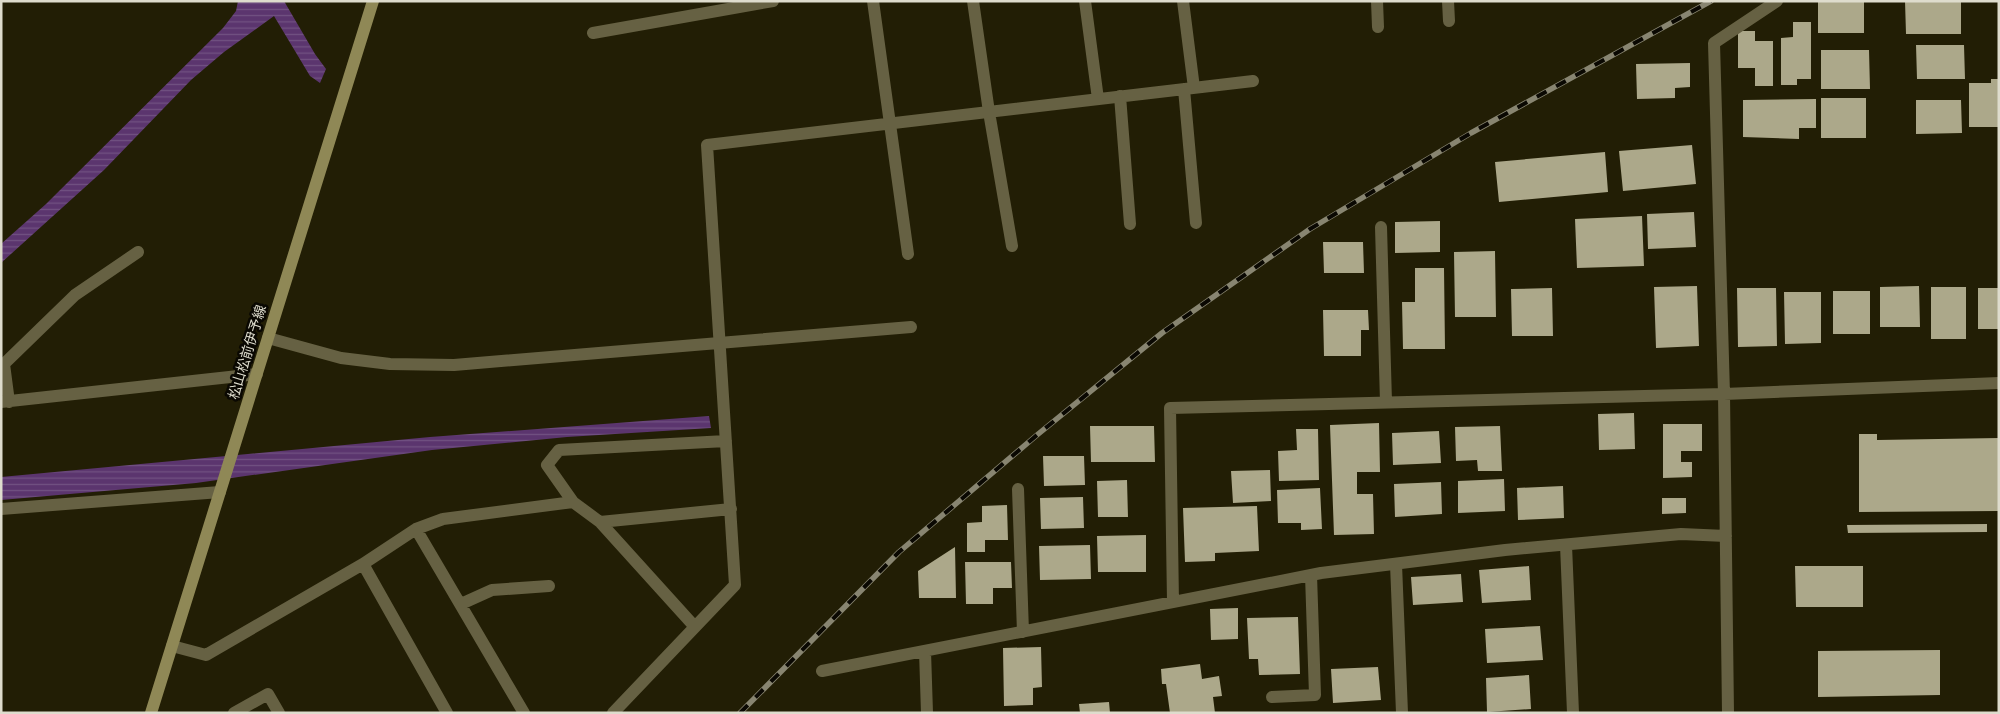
<svg xmlns="http://www.w3.org/2000/svg" width="2000" height="714" viewBox="0 0 2000 714" font-family="Arial,'Noto Sans JP',sans-serif">
	<defs>
		<pattern id="water-rules" width="6" height="5" patternUnits="userSpaceOnUse" patternTransform="scale(1.25)"><rect width="6" height="5" fill="#5b356e"/><path d="M0 2.5h6" fill="none" stroke="#725282"/></pattern>
	</defs>
	<rect width="100%" height="100%" fill="#221e05"/>
	<path fill="url(#water-rules)" d="M238,1H284L315,54L326,69L320,83L310,76L274,16L224,52L191,80L104,170L1,263V244L46,204L223,28L236,11Z
		M709,416L711,428L567,437L432,450L196,483L1,500V477L430,437Z"/>
	<path fill="#aca88a" d="M1818,1H1864V33H1818Z
		M1905,1H1961V34H1906Z
		M1793,22H1811V79H1797V85H1781V38L1793,37Z
		M1738,31H1755V41H1773V86H1755V68H1738Z
		M1916,45H1964L1965,79H1917Z
		M1821,50H1869L1870,89H1821Z
		M1690,63V87L1675,88V98L1637,99L1636,64Z
		M1991,79H1999V127H1969V83H1991Z
		M1821,98H1866V138H1821Z
		M1816,99V128H1799V139L1743,137V100Z
		M1916,100H1961L1962,133L1916,134Z
		M1692,145L1696,184L1623,191L1619,151Z
		M1605,152L1608,192L1499,202L1495,162Z
		M1694,212L1696,247L1648,249L1647,214Z
		M1642,216L1644,266L1577,268L1575,219Z
		M1440,221V252L1395,253V222Z
		M1323,242H1363L1364,273H1324Z
		M1495,251L1496,317H1455L1454,252Z
		M1415,268H1444L1445,349H1403L1402,302H1415Z
		M1697,286L1699,346L1656,348L1654,287Z
		M1919,286L1920,327H1880V287Z
		M1931,287H1966V339H1931Z
		M1552,288L1553,336H1512L1511,289Z
		M1737,288H1776L1777,346L1738,347Z
		M1978,288H1999V329H1978Z
		M1833,291H1870V334H1833Z
		M1784,292H1821V343L1785,344Z
		M1323,310H1368L1369,330H1361V356H1324Z
		M1634,413L1635,449L1599,450L1598,414Z
		M1379,423L1380,472H1357V494H1373L1374,534L1334,535L1330,425Z
		M1663,424H1702V451H1681V462H1692V477L1663,478Z
		M1090,426H1154L1155,462H1091Z
		M1500,426L1502,471H1478L1477,460L1456,461L1455,427Z
		M1296,429H1318L1319,480L1279,481L1278,451L1297,450Z
		M1439,431L1441,463L1393,465L1392,433Z
		M1859,434H1877V440L1999,438V511L1859,512Z
		M1043,456H1084L1085,485L1044,486Z
		M1270,470L1271,501L1233,503L1231,471Z
		M1504,479L1505,511L1458,513V481Z
		M1127,480L1128,517H1098L1097,481Z
		M1441,482L1442,514L1395,517L1394,484Z
		M1563,486L1564,518L1518,520L1517,488Z
		M1320,488L1322,529L1301,530V523H1278L1277,490Z
		M1083,497L1084,528L1041,529L1040,498Z
		M1662,498H1686V513L1662,514Z
		M1007,505L1008,540H985V552H967V523L982,522V506Z
		M1257,506L1259,551L1215,553V561L1185,562L1183,508Z
		M1987,524V532L1848,533L1847,525Z
		M1146,535V572H1098L1097,536Z
		M1090,545L1091,579L1040,580L1039,546Z
		M955,547L956,598H919L918,571Z
		M965,562H1011L1012,588H993V604H966Z
		M1529,566L1531,600L1482,603L1479,570Z
		M1795,566H1863V607H1796Z
		M1461,574L1463,602L1413,605L1411,577Z
		M1238,608V639L1211,640L1210,609Z
		M1298,617L1300,674L1259,675L1258,659H1249L1247,618Z
		M1540,626L1543,660L1487,663L1485,629Z
		M1041,647L1042,687L1033,688V705L1004,706L1003,648Z
		M1940,650V695L1818,697V651Z
		M1200,664L1202,679L1219,676L1222,696L1213,697L1215,713H1170L1166,684H1162L1161,669Z
		M1378,667L1381,700L1333,703L1331,669Z
		M1529,675L1531,709L1487,712L1486,678Z
		M1109,702L1110,713H1080L1079,704Z"/>
	<g fill="none" stroke-linecap="round" stroke-linejoin="round">
		<path stroke="#666143" stroke-width="12" d="M873,1L908,254
			M973,1L989,112L1012,246
			M1085,1L1098,99
			M1183,1L1194,88
			M1377,1L1378,27
			M1448,1L1449,21
			M593,33L773,1
			M1184,89L1196,223
			M1120,96L1130,224
			M1381,227L1386,402
			M268,338L341,358L390,364L454,365L911,327
			M1,402L257,374
			M9,402L4,364L75,295L138,252
			M1018,489L1023,632
			M1,509L220,492
			M600,522L731,509
			M416,529L524,713
			M1566,545L1573,713
			M363,564L447,713
			M1396,564L1402,713
			M1173,602L1170,408L1724,394L1999,383
			M461,604L492,590L549,586
			M695,627L600,522L573,502L547,465L559,450L726,441
			M172,646L206,655L363,564L416,529L443,519L573,502
			M925,651L927,713
			M822,671L1321,573L1505,550L1681,534L1726,536
			M1272,697L1315,695L1311,575
			M234,713L268,694L279,713
			M613,713L735,585L707,145L1253,81
			M1728,713L1724,394L1714,43L1777,1"/>
		<path stroke="#8f8856" stroke-width="12" d="M151,713L373,1"/>
		<defs>
			<path id="rail" d="M740,713L899,552L1037,435L1162,333L1310,229L1471,133L1711,1"/>
		</defs>
		<use href="#rail" stroke="#888571" stroke-width="5.5"/>
		<use href="#rail" stroke="#0a0802" stroke-width="4" stroke-dasharray="11" stroke-linecap="butt"/>
	</g>
	<g text-anchor="middle" dominant-baseline="central" stroke-width="5" stroke-linejoin="round" paint-order="stroke">
		<g font-size="14" fill="#dedccd" stroke="#0a0802">
			<text transform="translate(247 352) rotate(-73)">松山松前伊予線</text>
		</g>
	</g>
	<rect width="2000" height="714" fill="none" stroke="#dedccd" stroke-width="5"/>
</svg>
